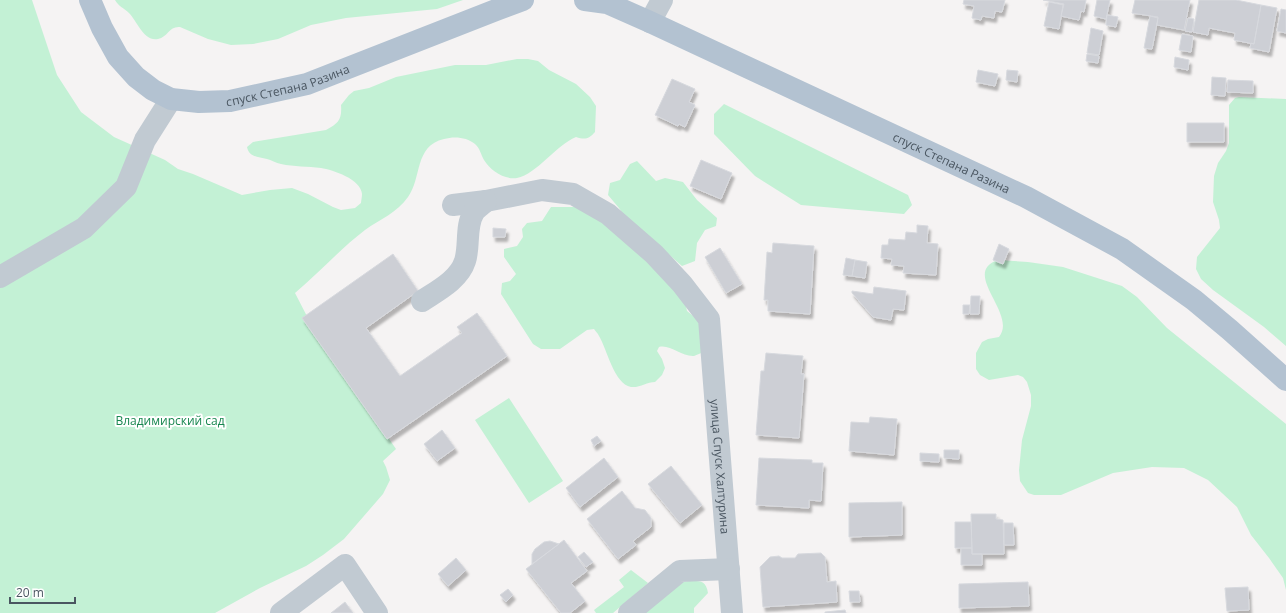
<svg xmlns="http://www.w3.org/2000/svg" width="1286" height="613" viewBox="0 0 1286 613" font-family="'Open Sans',sans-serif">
	<defs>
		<filter id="shadow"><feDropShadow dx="2.5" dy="4.5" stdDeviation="1" flood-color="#0004"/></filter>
	</defs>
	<rect width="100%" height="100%" fill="#f5f3f3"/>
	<path fill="#c3f1d5" d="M0,0H32L57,75L81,112L114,137L165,160L178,169L193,174L242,195L270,190L292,188L308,194L333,207L341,210L355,208L361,203C361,201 362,197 362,194C361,179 333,170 321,168C308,166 294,167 281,164C276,163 271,160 267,159C258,157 249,157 247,147L253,142L326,130C339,123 342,119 341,105L349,95L354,91L369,88L396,77L455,65H486L517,59H528L538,61L549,70L576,84L590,97L596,106L595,132C589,139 585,140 576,137C556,145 537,174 517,178C504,180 490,170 484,160C481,155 480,148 475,144C467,137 454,136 444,139C414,146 422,178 408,197C397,213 380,219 365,230C340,249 319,273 295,293L312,326L396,449L383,461L386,467L390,480L383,494L344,539L323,555L306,566L260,588L215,613H0Z
		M115,0H463L437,9L346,18L311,25L278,39L253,44L231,45L208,39L180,27C169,26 168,37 158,39C144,42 137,21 129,13C124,8 118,6 115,0Z
		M1239,97L1286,99V346L1264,327L1213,290L1201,279L1196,269L1197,257L1220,228L1219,220L1213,202L1214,176L1218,163L1226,151L1229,143V105L1235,98Z
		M724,104L908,195L912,205L904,214L801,205L755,176L714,134V114Z
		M637,161L656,181L665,178L683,182L697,200L717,218L716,226L705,230L697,243L695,261L682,266L650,238L631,226L619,208L608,195L610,183L620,180L630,164Z
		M551,207H581L607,220L684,296L687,311L702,323L703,352C701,353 697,355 694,356C682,357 670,344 659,347L657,351L662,359L665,368L662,375L655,382C647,382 640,388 631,387C614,384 607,349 599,336C598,333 595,331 594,329L587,330L560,349H541L533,344L501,294L502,283L510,281L516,274L504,257V249L517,246L523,237L522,229L527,223L542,221Z
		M998,260L1028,262L1063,267L1122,286L1137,297L1167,328L1286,424V590L1283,578L1269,558L1251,535L1237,507L1208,480L1184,468L1152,467L1113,473L1061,495H1034L1028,493L1020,481L1019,470L1022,440L1031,406V395L1027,382L1023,377L1018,375L989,380L980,375L976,369V353L982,342L988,339L999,337C1018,314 960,273 998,260Z
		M509,398L563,481L529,503L475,420Z
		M631,570L648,583L613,613H596L594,610L624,587L619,580Z
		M689,581C700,581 706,580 708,593L694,608V613H644L683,582Z"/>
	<path fill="#cdcfd5" stroke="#d7d9de" filter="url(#shadow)" d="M964,0H1005L1002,12L995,11L994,18L982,16L981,20L972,18L974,6L963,4Z
		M1043,0H1086L1084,12L1081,11L1079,20L1061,16L1064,4Z
		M1097,0H1110L1106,19L1094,16Z
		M1135,0H1190L1184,30L1157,25L1158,17L1132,13Z
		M1199,0H1236L1261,5L1254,44L1234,40L1235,33L1209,28L1208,35L1193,32Z
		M1049,2L1063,5L1059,29L1044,26Z
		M1261,5L1277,8L1269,52L1250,48L1251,43L1254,44Z
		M1281,9L1286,10V33L1277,31Z
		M1107,15L1118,17L1116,27L1106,25Z
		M1150,16L1158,18L1152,49L1144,48Z
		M1188,18L1194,19L1192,32L1185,31Z
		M1091,28L1103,31L1099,55L1087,53Z
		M1182,34L1193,36L1191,52L1179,50Z
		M1087,54L1099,56L1098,63L1086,61Z
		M1175,57L1189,60L1188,70L1174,67Z
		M978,70L998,74L995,86L976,82Z
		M1007,70L1018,71L1017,82L1006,80Z
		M1212,77L1226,78L1225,96L1211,95Z
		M672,79L695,89L689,102L695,105L685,127L679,124L678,126L655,115Z
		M1228,80L1253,81V93L1227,92Z
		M1187,123H1224V142H1187Z
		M701,160L732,173L721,199L690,186Z
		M917,225L928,226L927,243L938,244L936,275L903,273L904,266L891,265L892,259L881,258L882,245H888L889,239L905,240L906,232L917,233Z
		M493,228L506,229L505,237H493Z
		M773,243L814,246L810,314L768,311V300H764L767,252L772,253Z
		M999,244L1009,249L1003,264L993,260Z
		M720,248L742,284L726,293L705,257Z
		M393,254L418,291L366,328L400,376L462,333L457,327L477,313L507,356L387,439L302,318Z
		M846,258L855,260L852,276L843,275Z
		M855,260L867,262L865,278L852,276Z
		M874,287L906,291L904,310L893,309L891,320L873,317L852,293V291L873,294Z
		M971,296H980L979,314H970Z
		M963,305H970L969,314H963Z
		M766,353L803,356L801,374H804L799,438L756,435L761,371H764Z
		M870,417L897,419L894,455L849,451L851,422L869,423Z
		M442,430L455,448L437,461L424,444Z
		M597,436L601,441L594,446L591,440Z
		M944,450H959V459L944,458Z
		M920,453L939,454V462L920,461Z
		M604,458L618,477L580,507L566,488Z
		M759,458L812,460V463H823L821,501L809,500V508L756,505Z
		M671,466L702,505L680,523L648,484Z
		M622,491L635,508L645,510L651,518V527L633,541L636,545L618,559L587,519Z
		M902,502V535L849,537V503Z
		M971,514H996V519L1003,520L1004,554H972Z
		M955,522H971L972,548H955Z
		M1004,523H1013L1014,545H1004Z
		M564,540L587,571L571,583L585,601L570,613H561L526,569Z
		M550,541L559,544L532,564V554L535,549L544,542Z
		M961,548H972V554H982V565H961Z
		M584,552L593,562L586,567L578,557Z
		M821,553L825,557L827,582L836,581L837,602L763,607L760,567L770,557L779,556L782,558H795L798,554Z
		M456,558L466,570L448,586L438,574Z
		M1028,582L1029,606L959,608V584Z
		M1248,587L1249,610L1227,611L1225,588Z
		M508,589L513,595L506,602L500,595Z
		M849,591H859L860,602H850Z
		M345,602L353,613H331Z
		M845,610L846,613H825V612Z"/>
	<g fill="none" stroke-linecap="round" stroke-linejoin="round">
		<g stroke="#c1cad2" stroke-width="22">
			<path d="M650,22L662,0"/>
			<path id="s1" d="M453,205L486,201L542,190L573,194L608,214L654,254L682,284L709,319L732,613"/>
			<path d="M0,277L84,228L126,187L145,140L171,99"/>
			<path d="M422,301C437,291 459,280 465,261C470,246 465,226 474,212C477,208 482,205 486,201"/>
			<path d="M281,613L345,565L377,613"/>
			<path d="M629,613L680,571L729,569"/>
		</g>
		<g stroke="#b3c2d1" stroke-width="22">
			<path id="s2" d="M90,0L102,28L118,57L136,77L153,90L171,99L199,102L230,101L307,84L496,10L523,0"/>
			<path id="s3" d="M585,0L607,3L650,22L1026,197L1122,249L1194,300L1230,330L1286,380"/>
		</g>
	</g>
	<g text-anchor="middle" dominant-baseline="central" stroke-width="4" stroke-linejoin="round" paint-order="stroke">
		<g font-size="12" fill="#4a5661" stroke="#fff">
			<text stroke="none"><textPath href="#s2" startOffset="251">спуск Степана Разина</textPath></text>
			<text stroke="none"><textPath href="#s3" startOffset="402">спуск Степана Разина</textPath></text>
			<text stroke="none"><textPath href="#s1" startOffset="456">улица Спуск Халтурина</textPath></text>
		</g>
		<g font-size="12" fill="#17864f" stroke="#fff">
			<text x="170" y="420">Владимирский сад</text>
		</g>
	</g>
	<path d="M10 597v6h65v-6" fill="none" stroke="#4a5661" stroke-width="2"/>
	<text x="16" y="597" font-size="12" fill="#4a5661" stroke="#ffffff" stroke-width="3" paint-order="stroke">20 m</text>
</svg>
